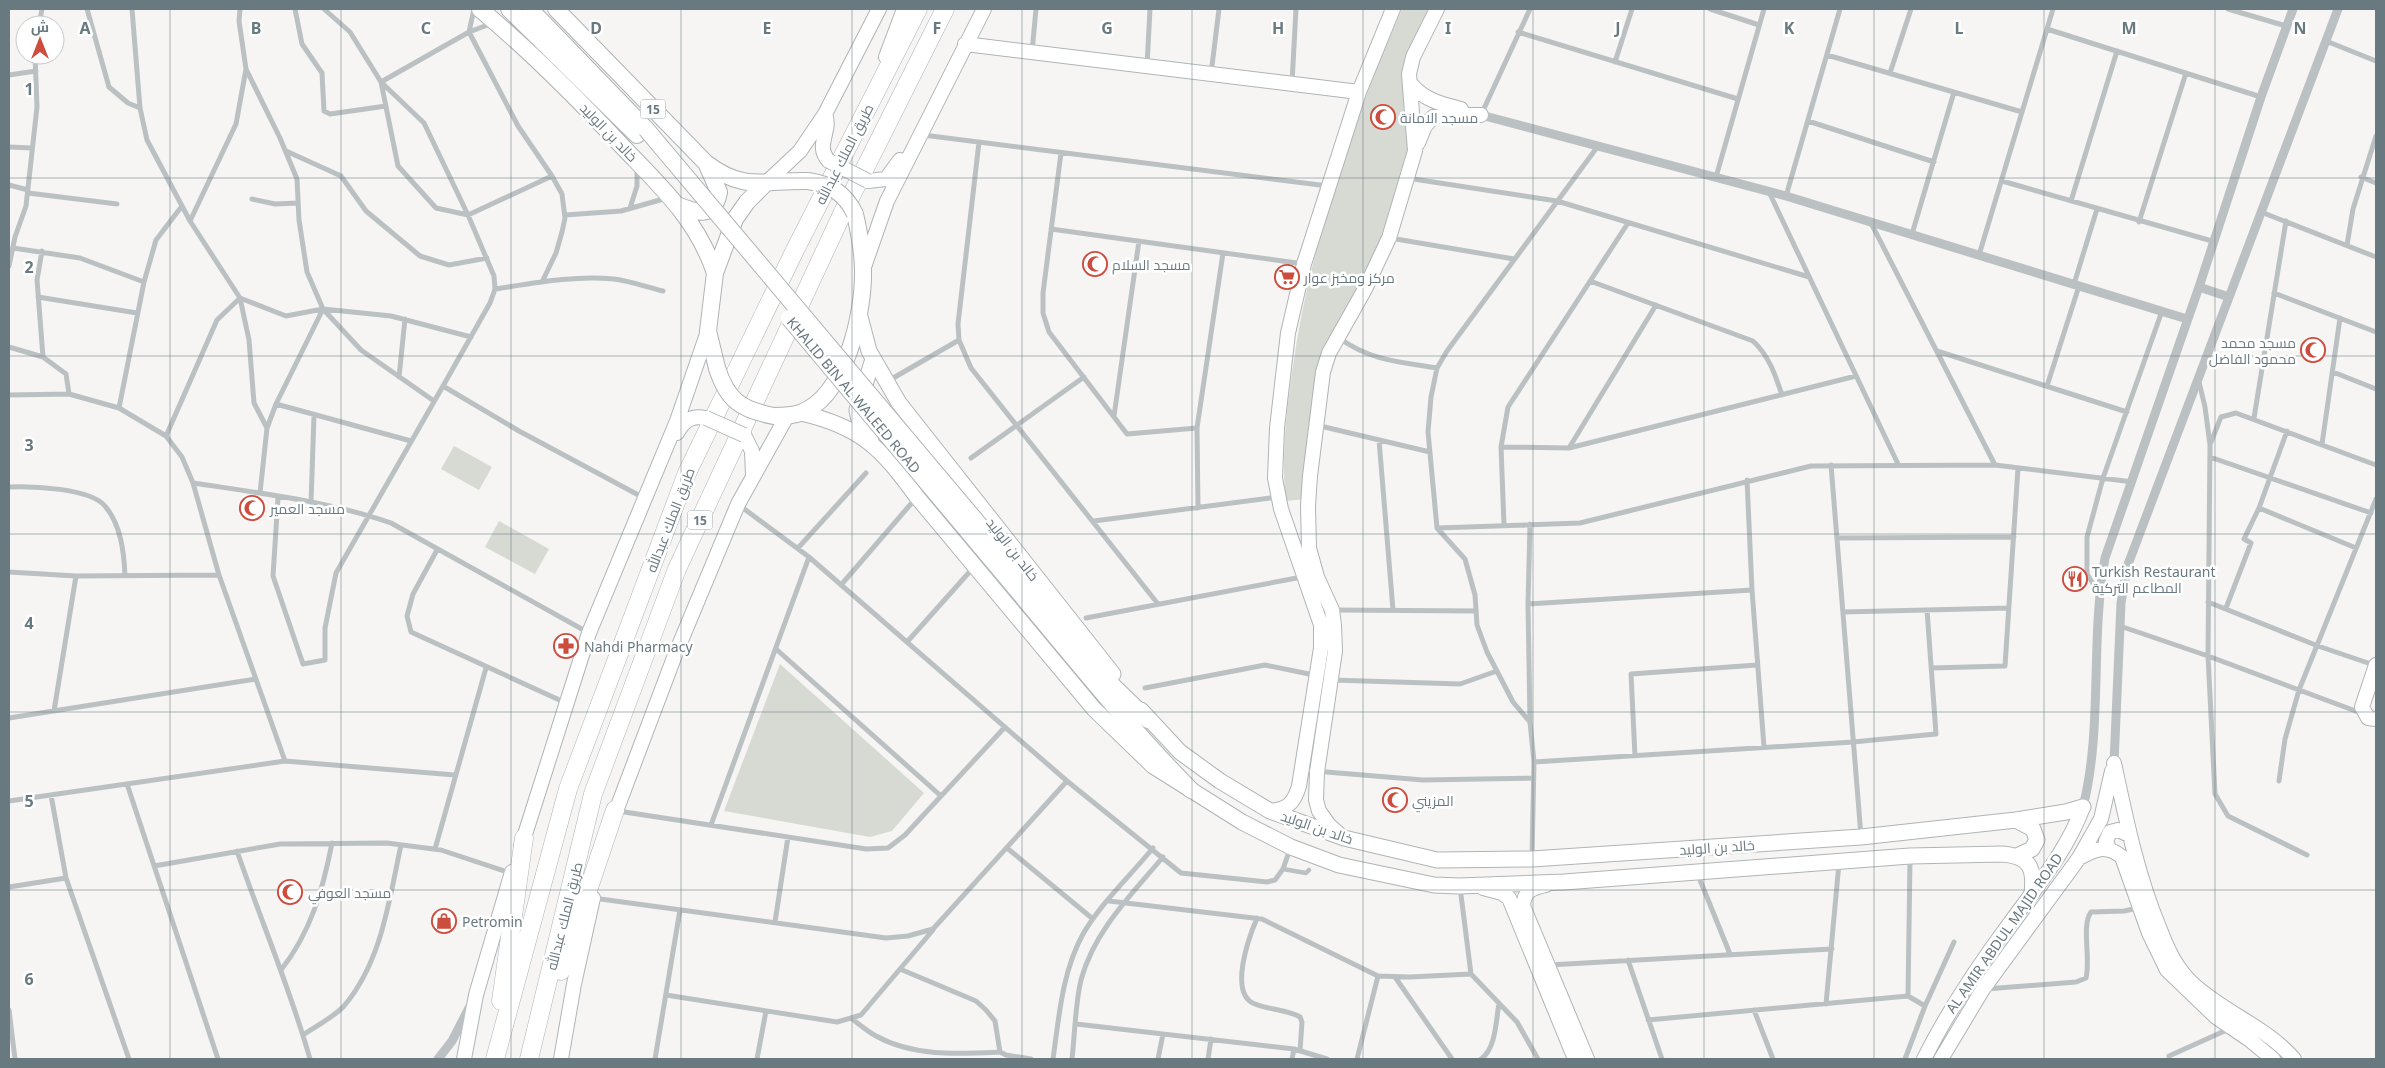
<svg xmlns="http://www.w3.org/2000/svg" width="2385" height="1068" viewBox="0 0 2385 1068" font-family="'Noto Sans',Cairo,sans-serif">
	<rect width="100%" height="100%" fill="#f6f5f3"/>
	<path fill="#d6dad3" d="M1402,9H1429L1404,74L1410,140L1378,248L1366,283L1321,363L1307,434L1306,499L1286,501C1281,457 1286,417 1292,373C1309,247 1351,125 1402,9Z
		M454,446L492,467L479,490L441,469Z
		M499,521L549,549L535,574L485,547Z
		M780,664L924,793L892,831L870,837L724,811Z"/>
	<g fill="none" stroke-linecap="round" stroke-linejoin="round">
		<defs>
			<path id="secondary" d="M965,44L1359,92
				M886,57L904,9
				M1411,84C1424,100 1441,104 1461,109
				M825,114C832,131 814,146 829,161
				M1418,143L1425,126L1433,117L1450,114L1481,115
				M868,181L886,179L900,160
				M765,184L800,151L825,114L879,9
				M864,267L887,201L984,9
				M677,433C684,420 692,415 706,418
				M744,435L752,451L753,475
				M2376,665L2362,707L2368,718L2376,719
				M2114,763C2126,819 2137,874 2159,927C2167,948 2176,969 2194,985C2225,1013 2266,1027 2294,1059
				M1270,811C1288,809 1294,803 1299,786L1321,648V625L1281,509L1275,478L1277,428L1288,333L1304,264L1359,92L1393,9
				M613,819L675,655L738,504L787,416
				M1341,836L1329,825L1319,811L1316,800L1317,772L1335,651L1334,625L1332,610L1317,577L1309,548L1308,506L1310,476L1323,372L1329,353L1365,289L1389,238L1415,151L1409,74L1413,57L1437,9
				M521,847L589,633L677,421L708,331
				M2109,849L2106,841L2110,832L2118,830L2129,835
				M2079,858C2095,849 2106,844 2122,857L2149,933L2167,970L2216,1017L2250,1040L2273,1059
				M1546,885C1532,888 1524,891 1523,906L1587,1059
				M1483,888L1502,893L1509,898L1575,1059
				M464,1059L476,995L512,872
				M561,1059L574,984L593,898
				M1924,1059C1948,1011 1978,966 2010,923C2037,886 2067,851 2083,807
				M1941,1059L1983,989L2079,858L2101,819L2112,771"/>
			<path id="primary" d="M859,313L869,351L899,403L1113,674
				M801,413C862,427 882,449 917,497L1094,709L1153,766L1242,822L1291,847L1339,865L1434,885L1459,886L1564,882L1910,856L2002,854C2029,856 2035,867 2032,893
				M871,441L859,420L857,410L873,359
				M1141,710L1180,752L1220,781L1270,811L1344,838L1437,860L1532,859L1861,837L2016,820L2066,812L2083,807
				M2016,820L2033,829L2037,840L2032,849L2017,856"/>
			<path id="trunk" d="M480,9C530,51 577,98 622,146C660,186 697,219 715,273
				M509,9L637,135
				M530,9L646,129
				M556,9L706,163C744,192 764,180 808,181
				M677,205C697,213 714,219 719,192L707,165
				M717,368L708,331L715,273L735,219L747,202L765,184
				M774,416C782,416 792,416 800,413C846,397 864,312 863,270C863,251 859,232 855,214
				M1004,554L1110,683L1148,720
				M992,560C1058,638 1119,717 1191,790"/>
			<path id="motorway" d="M561,971L615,810
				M501,1001L524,838
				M495,1059L568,789L687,473L795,250L918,9
				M529,1059L593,794L677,569L843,212L945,9"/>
		</defs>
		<use href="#secondary" stroke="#aeb4b7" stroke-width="16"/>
		<use href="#primary" stroke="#afb4b6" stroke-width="17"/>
		<use href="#trunk" stroke="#afb3b5" stroke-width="18"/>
		<use href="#motorway" stroke="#afb3b5" stroke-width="19"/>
		<path stroke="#bbc0c2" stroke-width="4.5" d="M1283,869L1306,873L1309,870"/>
		<path stroke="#bbc0c2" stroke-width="5" d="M87,9L109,87L128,103L140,108
			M132,9L140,108L147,140L190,221L240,298L286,316L323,309L391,316L471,337
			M240,9L239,21L246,69L280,138L297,179L299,220L307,272L323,309L361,350L434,401
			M295,9L302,44L322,73L324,111L330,114L386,106
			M324,9L350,32L381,82L424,123L468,215L494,276L495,289L490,303L443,386L519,431L644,498
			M474,9L469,32L518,126L552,176L562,194L565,218L562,232L556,253L542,282
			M1710,9L1759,25
			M2228,9L2286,26
			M493,23L469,32L381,82L398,166L436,208L468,215L552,176
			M39,25L42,9
			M2047,29L2261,97
			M1518,32L1738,99
			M2326,41L2376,61
			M1032,52L1036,9
			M1827,55L2022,112
			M1615,62L1632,9
			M1147,66L1150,9
			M1890,73L1911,9
			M1211,74L1219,9
			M9,75L36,71
			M1292,83L1296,9
			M1481,115L1530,9
			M1808,121L1934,162
			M923,135L1328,186
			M979,142L958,324L959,340L971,368L1158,604
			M9,147L32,148
			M286,151L341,176L366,211L420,256L449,265L487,258
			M1061,153L1043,293V313L1049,332L1127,434L1197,428
			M1716,177L1764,9
			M2361,177L2376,183
			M1407,178L1557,201L1809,277
			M2002,181L2212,241
			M9,185L28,190
			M1769,192L1898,464
			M28,193L117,204
			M1786,196L1840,9
			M252,199L275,204L298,203
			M2071,201L2117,51
			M630,208L637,186V167
			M2261,212L2376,257
			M565,215L621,211L667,198
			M190,221L236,124L246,69
			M2139,222L2186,73
			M1871,223L1995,465
			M1051,229L1304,264
			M1912,234L1954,92
			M1390,238L1514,259
			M2347,245L2353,209L2376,136
			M13,248L80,258L144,282
			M42,251L37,280L43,357
			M1979,255L2053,9
			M9,266L15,237L26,206L37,107L35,55
			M1590,281L1753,341C1769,356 1775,374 1782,395
			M2074,284L2097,209
			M495,289C534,283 575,275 614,279C630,281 647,287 663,291
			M2274,293L2376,332
			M38,297L137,313
			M240,298L249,340L254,403L267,428
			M1339,338C1371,361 1400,362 1437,368
			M9,347L43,357L66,374L69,394
			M1937,351L2127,412
			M2333,372L2376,389
			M399,377L405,319
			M888,381L959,340
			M2199,382L2205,407L2210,445L2208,656L2215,794L2228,816L2307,855
			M2047,386L2079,286
			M9,395L69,394L119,408L166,436L182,457L193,483L219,575L285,761
			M276,404L411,441
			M119,408L144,282L156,240L182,206
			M1114,416L1139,241
			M2254,418L2286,221
			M1316,425L1430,452
			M166,436L217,320L240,298
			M1379,440L1393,610
			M2211,442L2221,417L2236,413L2376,465
			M2322,444L2340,318
			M1501,447L1569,448L1856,376
			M1569,448L1656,305
			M2210,457L2371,513
			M971,458L1084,377
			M1831,465L1861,836
			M1747,480L1752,590L1764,747
			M193,483C259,493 328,501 391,523L589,633
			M9,487C31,486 90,488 105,506C121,525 124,552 125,576
			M260,493L267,428L276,404L323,309
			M278,498L273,576L303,664L325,660V628L336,573L443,386
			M311,503L314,415
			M739,505L809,557L1067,781L1181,873L1267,882L1275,880L1283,869L1290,849
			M1198,508L1197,428L1223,253
			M2259,508L2356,548
			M1094,521L1278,497
			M1530,524L1528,604L1530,721
			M1504,525L1501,447L1508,407L1628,223
			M1437,528L1580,523L1811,466L1995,465L2133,482
			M1837,538L2014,537
			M798,548L866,473
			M437,550L413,594L407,616L411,632L566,703
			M9,572L76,576L219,575
			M841,585L916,498
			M2099,593L2087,574V537L2103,478L2162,311
			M2208,602L2318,646L2374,665
			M1528,604L1752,590
			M2226,608L2251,543L2244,539L2259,508L2287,431
			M1333,610L1476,611
			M1843,612L2009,608
			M1086,618L1302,577
			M2120,626L2208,656L2361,713
			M907,642L973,568
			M776,649L941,796
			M1931,668L2005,666L2018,468
			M1332,680L1460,684L1497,671
			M1145,688L1265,665L1314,675
			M54,711L76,576
			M9,718L256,679
			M1635,756L1631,674L1757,665
			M1534,762L1853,742L1936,734L1927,610
			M1302,770L1423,780L1533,778
			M2279,781L2285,739L2299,690L2376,499
			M127,784L218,1059
			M51,795L66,878L129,1059
			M9,801L285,761L455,775
			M618,811L866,849L888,848L905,835L1005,727
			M711,825L809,557
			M1007,848L1093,919
			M435,849L486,668
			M237,851C261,921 290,988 310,1059
			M1532,856L1534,762L1530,722L1513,702L1487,652L1477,625L1475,595L1465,559L1437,528L1428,432L1431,397L1437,368L1447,351L1598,146
			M154,866L280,844L387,843L441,850L510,873
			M1698,875L1730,954
			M9,887L66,878
			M1460,887L1471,974L1517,1022L1538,1059
			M593,898L886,938L908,936L933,929L1067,781
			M1109,901L1262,919L1378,976L1410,977L1471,974
			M1257,918C1249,937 1228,994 1255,1004C1269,1010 1286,1009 1300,1017L1302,1022L1300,1051
			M775,922L788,837
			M1628,960L1662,1059
			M1549,965L1832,949
			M900,969L976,1001L986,1010L995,1021L1000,1052L1006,1055L1031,1059
			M281,970C311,932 323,889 332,843
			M1395,977L1452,1059
			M1986,989L2076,982L2086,978C2091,958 2081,926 2091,912L2124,911L2138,908
			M666,995L837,1022L861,1015L933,930
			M1908,996L1910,859
			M1826,1004L1839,863
			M1925,1006L1954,942
			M9,1010L15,1059
			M1754,1010L1773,1059
			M851,1018C859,1024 867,1031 876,1036C914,1057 959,1054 1000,1052
			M1648,1020L1908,996L1925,1006L1905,1059
			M1076,1024L1294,1049L1327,1059
			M303,1035C316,1026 334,1017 344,1006C382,961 389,900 401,845
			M655,1059L680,910
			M757,1059L766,1011
			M1053,1059C1059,1017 1062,972 1083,934C1101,903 1130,876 1153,848
			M1072,1059C1075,1033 1075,1005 1081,980C1094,931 1132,894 1163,857
			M1158,1059L1163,1034
			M1208,1059L1211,1039
			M1292,1059L1294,1049
			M1357,1059L1378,976
			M1481,1059C1496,1049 1496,1020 1499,1003
			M2170,1059L2169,1056L2229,1029"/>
		<path stroke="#bbc0c2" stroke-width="9" d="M1481,115L1786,196L2187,319
			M2199,287L2229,297
			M2114,763L2121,603L2127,567L2338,9
			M2083,807C2103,728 2090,640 2105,558L2199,287L2261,97L2293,9
			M438,1059L452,1041L470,1006"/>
		<use href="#secondary" stroke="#fff" stroke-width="14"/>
		<use href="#primary" stroke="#fff" stroke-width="15"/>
		<use href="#trunk" stroke="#fff" stroke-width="16"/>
		<use href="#motorway" stroke="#fff" stroke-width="18"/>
		<defs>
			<path id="secondary-bridge" d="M829,161L868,181
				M706,418L744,435"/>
			<path id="trunk-bridge" d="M646,129L1004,554
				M808,181C830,184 845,193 855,214
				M789,318L992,560
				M717,368C727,400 741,410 774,416"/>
		</defs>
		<use href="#secondary-bridge" stroke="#aeb4b7" stroke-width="16" stroke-linecap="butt"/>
		<use href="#trunk-bridge" stroke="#afb3b5" stroke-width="18" stroke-linecap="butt"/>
		<use href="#secondary-bridge" stroke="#fff" stroke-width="14"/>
		<use href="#trunk-bridge" stroke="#fff" stroke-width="16"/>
	</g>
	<path fill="none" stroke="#697980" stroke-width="1" stroke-opacity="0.55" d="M170,9V1059M341,9V1059M511,9V1059M681,9V1059M852,9V1059M1022,9V1059M1192,9V1059M1363,9V1059M1533,9V1059M1704,9V1059M1874,9V1059M2044,9V1059M2215,9V1059M9,178H2376M9,356H2376M9,534H2376M9,712H2376M9,890H2376"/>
	<defs>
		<symbol id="mosque-ring" viewBox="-11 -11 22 22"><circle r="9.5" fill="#fff" stroke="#cc4c3d" stroke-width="1.5"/><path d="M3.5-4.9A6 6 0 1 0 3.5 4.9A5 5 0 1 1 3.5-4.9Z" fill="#cc4c3d"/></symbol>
		<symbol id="supermarket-ring" viewBox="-11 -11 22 22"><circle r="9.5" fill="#fff" stroke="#cc4c3d" stroke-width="1.5"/><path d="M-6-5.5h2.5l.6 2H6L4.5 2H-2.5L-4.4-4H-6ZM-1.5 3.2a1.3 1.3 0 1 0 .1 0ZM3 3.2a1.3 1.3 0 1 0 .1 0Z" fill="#cc4c3d"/></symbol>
		<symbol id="restaurant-ring" viewBox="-11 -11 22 22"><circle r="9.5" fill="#fff" stroke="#cc4c3d" stroke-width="1.5"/><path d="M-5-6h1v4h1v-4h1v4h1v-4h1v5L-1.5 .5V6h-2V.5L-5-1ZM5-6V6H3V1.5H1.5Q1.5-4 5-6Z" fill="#cc4c3d"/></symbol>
		<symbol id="pharmacy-ring" viewBox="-11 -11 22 22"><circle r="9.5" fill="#fff" stroke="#cc4c3d" stroke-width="1.5"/><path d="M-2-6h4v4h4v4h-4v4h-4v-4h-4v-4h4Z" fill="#cc4c3d"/></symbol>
		<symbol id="shop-ring" viewBox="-11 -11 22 22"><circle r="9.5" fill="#fff" stroke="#cc4c3d" stroke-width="1.5"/><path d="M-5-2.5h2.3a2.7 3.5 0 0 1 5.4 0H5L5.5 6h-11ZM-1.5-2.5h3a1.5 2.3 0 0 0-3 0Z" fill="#cc4c3d"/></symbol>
	</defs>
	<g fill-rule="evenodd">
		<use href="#mosque-ring" x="1369" y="103" width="28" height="28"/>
		<use href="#mosque-ring" x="1081" y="250" width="28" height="28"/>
		<use href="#supermarket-ring" x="1273" y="263" width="28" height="28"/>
		<use href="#mosque-ring" x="2299" y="336" width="28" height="28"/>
		<use href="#mosque-ring" x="238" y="494" width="28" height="28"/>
		<use href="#restaurant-ring" x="2061" y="565" width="28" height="28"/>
		<use href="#pharmacy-ring" x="552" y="632" width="28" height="28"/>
		<use href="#mosque-ring" x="1381" y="786" width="28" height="28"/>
		<use href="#mosque-ring" x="276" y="878" width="28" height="28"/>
		<use href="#shop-ring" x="430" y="907" width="28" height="28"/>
	</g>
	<g text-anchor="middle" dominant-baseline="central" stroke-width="5" stroke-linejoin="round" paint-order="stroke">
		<g fill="#fff" stroke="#96a1a6" stroke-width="1">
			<rect x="640.5" y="99.5" width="25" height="19" rx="4"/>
			<rect x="687.5" y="510.5" width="25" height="19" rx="4"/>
		</g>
		<g font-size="12" font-weight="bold" fill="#697980">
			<text x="653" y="109">15</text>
			<text x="700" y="520">15</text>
		</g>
		<g font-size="14" fill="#697980" stroke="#fff" text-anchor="start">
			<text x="1400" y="117">مسجد الامانة</text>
			<text x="1112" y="264">مسجد السلام</text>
			<text x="1304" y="277">مركز ومخبز عوار</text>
			<text x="2296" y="342" text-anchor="end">مسجد محمد<tspan x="2296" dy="16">محمود الفاضل</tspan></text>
			<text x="270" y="508">مسجد العمير</text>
			<text x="2092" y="571">Turkish Restaurant<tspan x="2092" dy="16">المطاعم التركية</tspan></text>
			<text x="584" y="646">Nahdi Pharmacy</text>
			<text x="1412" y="800">المزيني</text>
			<text x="308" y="892">مسجد العوفي</text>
			<text x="462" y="921">Petromin</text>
		</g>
		<g font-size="14" fill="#697980" stroke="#fff">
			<text transform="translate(609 132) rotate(46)">خالد بن الوليد</text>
			<text transform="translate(844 154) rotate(-63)">طريق الملك عبدالله</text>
			<text transform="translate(854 395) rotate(50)">KHALID BIN AL WALEED ROAD</text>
			<text transform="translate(670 520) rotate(-69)">طريق الملك عبدالله</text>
			<text transform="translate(1013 549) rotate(52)">خالد بن الوليد</text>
			<text transform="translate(1317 827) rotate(19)">خالد بن الوليد</text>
			<text transform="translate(1717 847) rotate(-4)">خالد بن الوليد</text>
			<text transform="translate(564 916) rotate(-76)">طريق الملك عبدالله</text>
			<text transform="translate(2004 933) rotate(-55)">AL AMIR ABDUL MAJID ROAD</text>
		</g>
	</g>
	<g font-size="16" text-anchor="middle" font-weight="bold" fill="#697980" stroke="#fff" stroke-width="5" stroke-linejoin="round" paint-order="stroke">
		<text x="85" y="34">A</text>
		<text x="256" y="34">B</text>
		<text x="426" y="34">C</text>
		<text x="596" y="34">D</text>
		<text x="767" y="34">E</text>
		<text x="937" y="34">F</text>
		<text x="1107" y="34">G</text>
		<text x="1278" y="34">H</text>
		<text x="1448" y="34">I</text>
		<text x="1618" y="34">J</text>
		<text x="1789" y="34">K</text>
		<text x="1959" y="34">L</text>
		<text x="2129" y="34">M</text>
		<text x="2300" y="34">N</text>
		<text x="29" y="95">1</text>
		<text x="29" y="273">2</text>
		<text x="29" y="451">3</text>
		<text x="29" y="629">4</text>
		<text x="29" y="807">5</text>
		<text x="29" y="985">6</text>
	</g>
	<rect width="2385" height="1068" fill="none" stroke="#697980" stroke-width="20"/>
	<g transform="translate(40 40)"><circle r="24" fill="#ffffff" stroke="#c3c9cc"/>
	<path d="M0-4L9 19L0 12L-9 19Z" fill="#cc4c3d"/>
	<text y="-8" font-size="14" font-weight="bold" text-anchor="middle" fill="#697980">ش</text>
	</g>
</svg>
